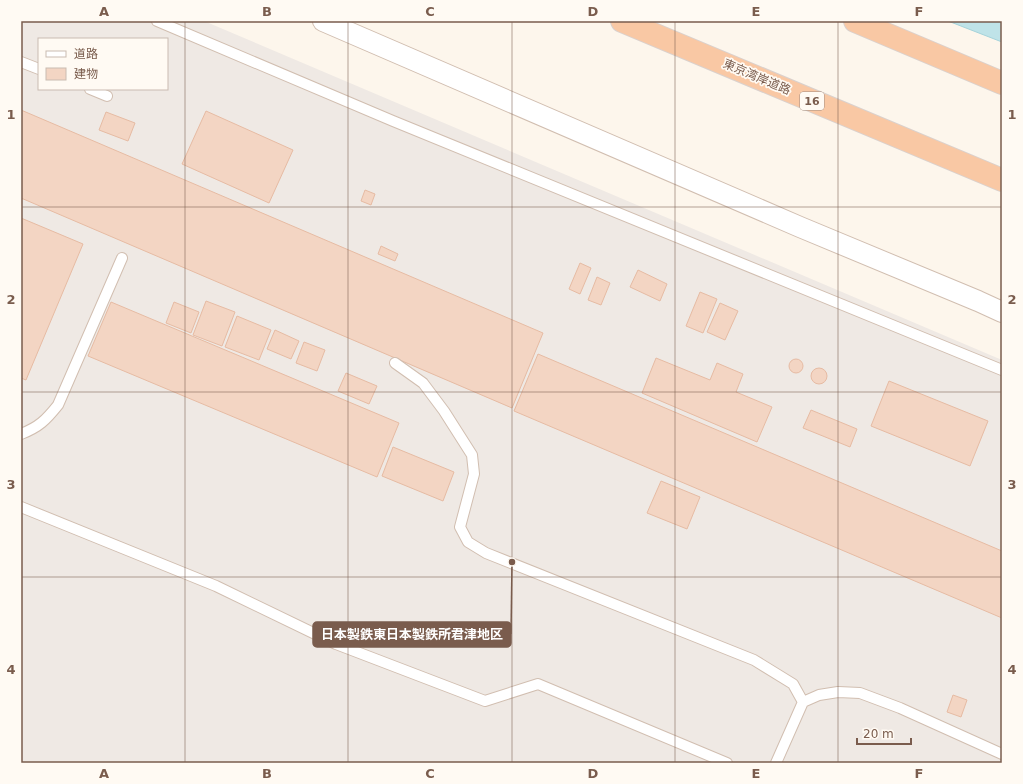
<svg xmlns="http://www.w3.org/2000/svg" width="1023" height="784" viewBox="0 0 1023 784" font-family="'DejaVu Sans','Noto Sans JP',sans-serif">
	<rect width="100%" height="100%" fill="#fdf6ec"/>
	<path fill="#efe9e4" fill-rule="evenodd" d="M21,21H204L1002,360V763H21ZM39,39H167V89H39Z"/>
	<path fill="#bfe3e8" stroke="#a5d3da" d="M948,21H1002V42Z"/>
	<path fill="#f3d5c3" stroke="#e6bba3" d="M21,110L543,333L512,408L21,198Z
		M206,111L293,150L269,203L182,164Z
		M106,112L135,123L128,141L99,130Z
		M365,190L375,194L371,205L361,201Z
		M21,218L83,244L26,380L21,378Z
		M381,246L398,254L395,261L378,254Z
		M580,263L591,268L580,294L569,289Z
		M638,270L667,284L660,301L630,287Z
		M597,277L610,283L601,305L588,300Z
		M700,292L717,299L703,333L686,326Z
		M206,301L235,312L222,346L193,335Z
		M111,302L399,423L377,477L88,356Z
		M174,302L199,312L191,333L166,323Z
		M720,303L738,311L725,340L707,332Z
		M237,316L271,330L259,360L225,347Z
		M275,330L299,341L291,359L267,349Z
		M304,342L325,350L317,371L296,363Z
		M538,354L1002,551V618L514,411Z
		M656,358L710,380L717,363L743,374L736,392L772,407L757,442L642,393Z
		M789 366a7 7 0 1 1 14 0a7 7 0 1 1-14 0Z
		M811 376a8 8 0 1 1 16 0a8 8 0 1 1-16 0Z
		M346,373L377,386L369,404L338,391Z
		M889,381L988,421L970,466L871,426Z
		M811,410L857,429L850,447L803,428Z
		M393,447L454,472L443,501L382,476Z
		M661,481L700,497L687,529L647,513Z
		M953,695L967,700L961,717L947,712Z"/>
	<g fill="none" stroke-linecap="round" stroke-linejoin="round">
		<defs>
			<path id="service" d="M157,21L393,121L1002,370
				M21,62L39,69
				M90,89L107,96
				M395,363L423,383L444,411L472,455L474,474L460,527L468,542L486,553L754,660L793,684L803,702
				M21,434C39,427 46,420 58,405L122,258
				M21,507L216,586L336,644L485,701L538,684L727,763
				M776,763L803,702L819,695L838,692L860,693L900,708L1002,754"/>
			<path id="minor" d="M323,21L800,227L978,301L1002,312"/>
			<path id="trunk" d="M622,21L1002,180
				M855,21L1002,83"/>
		</defs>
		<use href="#service" stroke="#d1beb0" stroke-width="12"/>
		<use href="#minor" stroke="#d1beb0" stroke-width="22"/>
		<use href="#trunk" stroke="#dad1cd" stroke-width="24"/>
		<use href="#service" stroke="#fff" stroke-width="10"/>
		<use href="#minor" stroke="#fff" stroke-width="20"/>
		<use href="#trunk" stroke="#f9c8a4" stroke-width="22"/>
	</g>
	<path fill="none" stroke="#7a5c4d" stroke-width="1" stroke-opacity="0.55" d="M185,21V763M348,21V763M512,21V763M675,21V763M838,21V763M21,207H1002M21,392H1002M21,577H1002"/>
	<g text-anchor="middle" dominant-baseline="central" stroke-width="3.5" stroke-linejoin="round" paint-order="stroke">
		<rect fill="#fffaf3" stroke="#a28b7f" stroke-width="1" x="800" y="92" width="24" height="18" rx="3"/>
		<g font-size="11" font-weight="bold" fill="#7a5c4d">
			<text x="812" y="101">16</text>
		</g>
		<g font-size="12" fill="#7a5c4d" stroke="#fffaf3">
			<text transform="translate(757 77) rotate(23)">東京湾岸道路</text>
		</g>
	</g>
	<path fill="none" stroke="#7a5c4d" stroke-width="1.5" d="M512 562L511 634"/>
	<circle fill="#7a5c4d" stroke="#fffaf3" stroke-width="1.5" cx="512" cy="562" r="4"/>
	<rect fill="#7a5c4d" stroke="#7a5c4d" stroke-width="1.5" x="313" y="622" width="198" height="25" rx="4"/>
	<g font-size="13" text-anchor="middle" font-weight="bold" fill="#fff">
		<text x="412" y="639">日本製鉄東日本製鉄所君津地区</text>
	</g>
	<rect width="1023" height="784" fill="none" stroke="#fffaf3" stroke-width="44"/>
	<rect x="38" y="38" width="130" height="52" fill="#fffaf3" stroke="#cabbb1"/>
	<rect x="46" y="51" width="20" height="6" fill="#ffffff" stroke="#cabbb1"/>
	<text x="74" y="58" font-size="12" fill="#7a5c4d">道路</text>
	<rect x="46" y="68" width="20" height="12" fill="#f3d5c3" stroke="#cabbb1"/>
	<text x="74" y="78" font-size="12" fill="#7a5c4d">建物</text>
	<path d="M857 738v6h54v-6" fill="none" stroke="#7a5c4d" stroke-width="2"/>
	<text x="863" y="738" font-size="12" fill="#7a5c4d" stroke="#fffaf3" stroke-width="3" paint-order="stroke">20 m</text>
	<rect x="22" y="22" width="979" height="740" fill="none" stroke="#7a5c4d" stroke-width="1.5"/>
	<g font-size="13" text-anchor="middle" font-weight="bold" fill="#7a5c4d">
		<text x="104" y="16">A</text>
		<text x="267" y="16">B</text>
		<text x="430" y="16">C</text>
		<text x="593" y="16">D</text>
		<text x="756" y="16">E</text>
		<text x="919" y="16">F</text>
		<text x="11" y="119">1</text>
		<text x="1012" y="119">1</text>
		<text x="11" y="304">2</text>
		<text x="1012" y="304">2</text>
		<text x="11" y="489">3</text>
		<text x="1012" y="489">3</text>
		<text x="11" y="674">4</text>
		<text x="1012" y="674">4</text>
		<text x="104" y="778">A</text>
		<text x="267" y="778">B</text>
		<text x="430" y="778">C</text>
		<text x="593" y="778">D</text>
		<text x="756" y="778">E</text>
		<text x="919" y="778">F</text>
	</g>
</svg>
